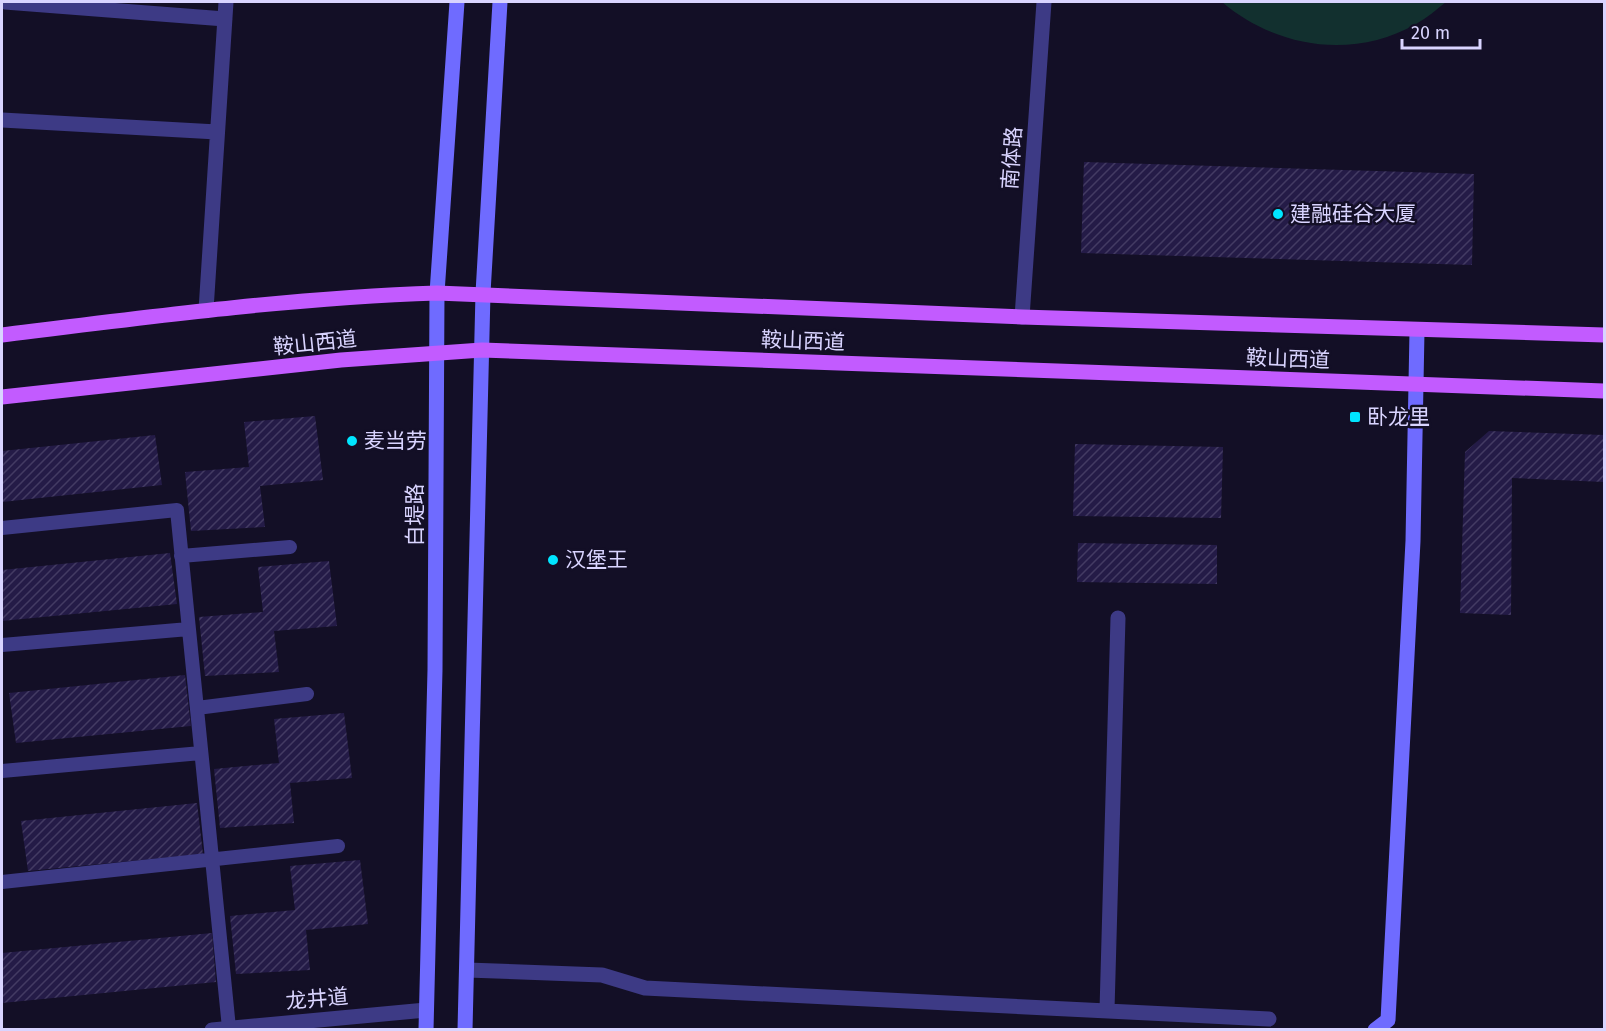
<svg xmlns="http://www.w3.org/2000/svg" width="1606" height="1031" viewBox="0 0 1606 1031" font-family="'Fira Sans','Noto Sans SC',sans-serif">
	<defs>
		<pattern id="building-hatch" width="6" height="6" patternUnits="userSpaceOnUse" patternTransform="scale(1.5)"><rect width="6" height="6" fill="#241b47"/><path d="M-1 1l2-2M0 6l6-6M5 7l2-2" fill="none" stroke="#433b63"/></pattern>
	</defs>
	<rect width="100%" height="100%" fill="#130f26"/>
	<path fill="#12302f" d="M1222,2H1446C1437,9 1427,18 1416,24C1353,60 1276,48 1222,2Z"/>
	<path fill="url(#building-hatch)" d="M1084,162L1474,174L1472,265L1081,253Z
		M315,416L323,480L260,486L265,527L191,531L185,472L249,467L244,422Z
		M1489,431L1604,435V482L1512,478L1511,615L1460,613L1465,452Z
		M155,435L162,485L2,502V451Z
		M1075,444L1223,447L1221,518L1073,516Z
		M1078,543L1217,545V584L1077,582Z
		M170,553L177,604L2,621V570Z
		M329,561L337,626L274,631L279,672L205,676L199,617L263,612L258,567Z
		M185,675L191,726L16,743L9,693Z
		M344,713L352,778L290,783L294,823L220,828L214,769L279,763L274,719Z
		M197,803L203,854L28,871L21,821Z
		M360,860L368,924L306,930L310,970L236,974L230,916L295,910L290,866Z
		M212,933L216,982L2,1003V953Z"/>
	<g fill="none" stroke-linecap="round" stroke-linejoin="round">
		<path stroke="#3d3a85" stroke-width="14" d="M2,528L177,510L229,1028
			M181,556L290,547
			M2,645L189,629
			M197,708L307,694
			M2,771L201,753
			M2,882L338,846"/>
		<path stroke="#3d3a85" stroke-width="15" d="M5,2L225,19
			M2,120L217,132
			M206,310L226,2
			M1022,317L1044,2
			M467,970L602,975L645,988L1269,1019
			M1107,1010L1118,618
			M212,1030L426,1010"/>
		<path stroke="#6f6bff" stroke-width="15" d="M426,1030L435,670L437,293L457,2
			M465,1030L483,293L500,2
			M1375,1030L1388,1020L1413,541L1417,331"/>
		<path stroke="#c25bff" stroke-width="15" d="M2,335C147,317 291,298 437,293L1022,317L1604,335
			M2,397L341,360L482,350L1604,391"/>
	</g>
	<g fill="#00e5ff" stroke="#130f26" stroke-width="2">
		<circle cx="1278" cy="214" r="6"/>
		<rect x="1349" y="411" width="12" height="12" rx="3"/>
		<circle cx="352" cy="441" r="6"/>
		<circle cx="553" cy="560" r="6"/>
	</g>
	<g text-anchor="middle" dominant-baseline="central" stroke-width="5" stroke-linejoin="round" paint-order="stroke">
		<g font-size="21" fill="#d9d4ff" stroke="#130f26">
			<text transform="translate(1012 158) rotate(-86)">南体路</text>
			<text transform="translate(803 341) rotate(2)">鞍山西道</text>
			<text transform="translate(315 343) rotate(-6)">鞍山西道</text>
			<text transform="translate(1288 359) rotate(2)">鞍山西道</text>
			<text transform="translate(415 515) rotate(-90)">白堤路</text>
			<text transform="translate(317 999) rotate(-5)">龙井道</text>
		</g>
		<g font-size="21" fill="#d9d4ff" stroke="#130f26" text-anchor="start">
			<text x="1290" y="214">建融硅谷大厦</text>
			<text x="1367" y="417">卧龙里</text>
			<text x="364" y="441">麦当劳</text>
			<text x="565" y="560">汉堡王</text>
		</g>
	</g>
	<rect width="1606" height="1031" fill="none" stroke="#d9d4ff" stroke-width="6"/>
	<path d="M1402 39v9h78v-9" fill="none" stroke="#d9d4ff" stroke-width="3"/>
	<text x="1411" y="39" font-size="18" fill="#d9d4ff" stroke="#130f26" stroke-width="4.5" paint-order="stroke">20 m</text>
</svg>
